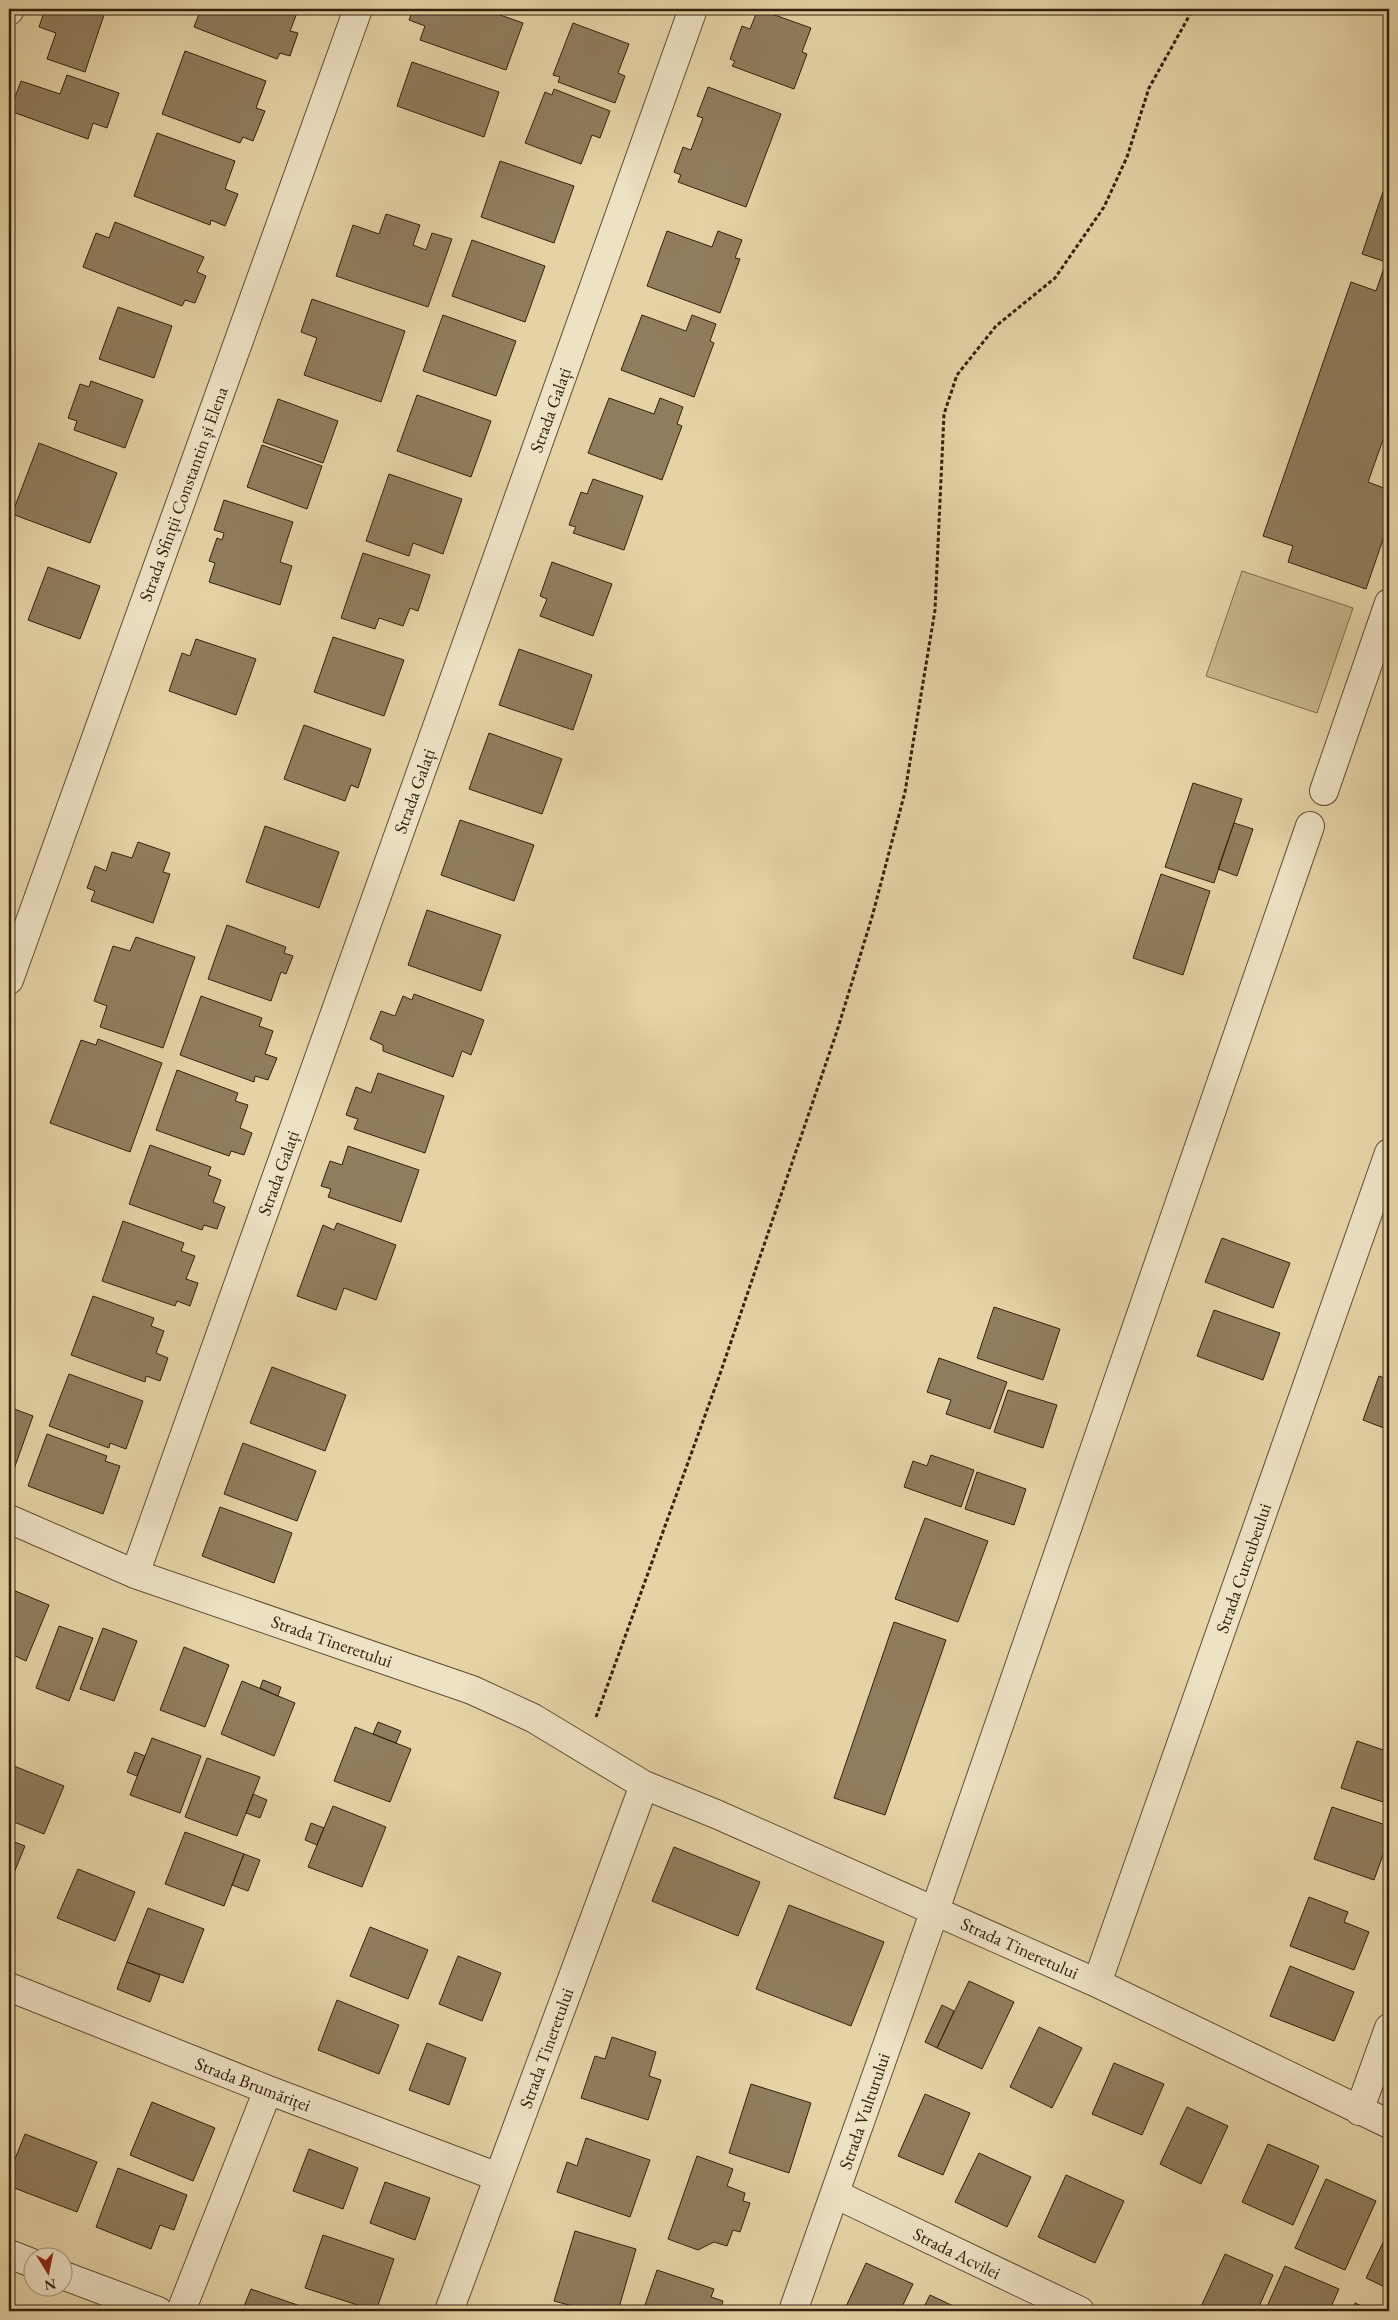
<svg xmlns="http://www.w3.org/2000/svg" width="1398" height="2320" viewBox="0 0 1398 2320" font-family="'EB Garamond',serif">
	<rect width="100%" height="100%" fill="#e5d3a6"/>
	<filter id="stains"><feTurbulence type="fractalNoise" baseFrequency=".004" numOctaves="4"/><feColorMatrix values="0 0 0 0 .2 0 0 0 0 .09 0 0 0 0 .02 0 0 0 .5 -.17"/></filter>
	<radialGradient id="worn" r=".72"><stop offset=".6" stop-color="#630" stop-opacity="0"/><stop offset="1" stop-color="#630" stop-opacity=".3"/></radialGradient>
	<path fill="#c7b58c" stroke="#7d6a4c" d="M1242,571L1353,608L1317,713L1206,676Z"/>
	<path fill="#907d5d" stroke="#33200d" d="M45,9H106L85,72L47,59L56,33L39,27Z
		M201,9H287L297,13L290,31L298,33L290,56L280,53L277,59L194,27Z
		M413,9H483L523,23L506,70L420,40L425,26L409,20Z
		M607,9H628L625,15Z
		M758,9L811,28L802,52L807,54L794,89L732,66L735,61L730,59L742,26L750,29Z
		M573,23L629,44L618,73L625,76L615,103L558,82L560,77L553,75Z
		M185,51L266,81L256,108L265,111L253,141L243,137L240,143L162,114Z
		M412,62L499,92L484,137L397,106Z
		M67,75L119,93L107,128L93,123L88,139L10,111L21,81L60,94Z
		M708,87L781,114L746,207L678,182L681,175L674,172L683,147L691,150L703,118L697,116Z
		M554,89L610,111L600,138L592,135L581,164L525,143L545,92L552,95Z
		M157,133L235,161L225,189L238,194L225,226L211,220L210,225L134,196Z
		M500,161L574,186L554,243L481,217Z
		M1389,174V423L1368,482L1389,490V522L1366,589L1288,562L1293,546L1263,536L1351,282L1376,291L1386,262L1362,254Z
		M386,214L420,225L413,245L426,250L432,233L452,239L428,307L336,276L353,225L379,234Z
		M115,222L204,257L197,272L206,276L195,303L185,300L182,306L83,267L96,233L109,238Z
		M667,231L712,247L718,231L742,240L735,258L740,259L720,313L647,286Z
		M472,240L545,266L525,322L452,296Z
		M312,299L405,331L381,402L304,375L317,338L301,332Z
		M118,307L172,326L154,378L99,359Z
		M443,315L516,341L496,396L423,371Z
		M642,315L686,331L692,315L716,324L710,341L714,343L694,397L621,370Z
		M91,381L143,400L125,448L74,430L77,421L68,418L80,384L89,387Z
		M417,395L491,421L471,477L397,451Z
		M609,398L654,414L660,398L683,407L677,424L682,426L662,480L588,453Z
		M278,399L338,421L323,463L263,442Z
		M39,443L117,473L90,543L12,514Z
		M262,445L322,466L307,509L247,487Z
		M389,474L462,499L443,554L413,543L409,556L366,541Z
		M593,479L643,496L624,550L573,533L576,527L569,525L581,492L587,494Z
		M224,500L293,522L280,562L292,566L280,605L209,582L215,563L209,561L217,538L222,540L224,533L214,530Z
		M363,553L430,575L418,611L410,608L403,626L379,618L375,629L341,618Z
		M552,562L612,584L593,636L540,616L547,599L540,596Z
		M48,567L100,586L80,639L28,620Z
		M333,637L404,660L384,716L314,692Z
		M196,639L256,659L236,715L169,691L182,653L190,656Z
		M519,649L592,675L573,730L499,705Z
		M304,725L371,749L358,788L351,785L345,801L284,779Z
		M489,733L562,759L542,814L469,789Z
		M1193,783L1242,799L1214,883L1165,867Z
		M460,820L534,845L514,901L441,875Z
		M1234,823L1253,829L1237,876L1218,869Z
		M265,826L339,852L319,908L246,882Z
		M138,842L170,853L163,872L170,874L153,923L91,901L95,891L87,888L95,866L106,871L112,852L132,858Z
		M1161,874L1210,891L1183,975L1133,958Z
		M427,910L501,935L481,991L408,965Z
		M227,925L286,947L284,953L293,956L286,974L281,972L271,1001L208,979Z
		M136,937L195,957L163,1048L100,1027L107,1006L94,1001L113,946L130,951Z
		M414,994L484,1020L471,1055L462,1051L453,1077L383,1051V1045L370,1039L381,1011L395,1016L403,996L412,1000Z
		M201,996L262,1018L259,1026L273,1031L265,1054L277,1058L268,1080L255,1076L254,1082L180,1055Z
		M98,1039L162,1063L130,1152L50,1123L81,1040L96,1045Z
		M177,1070L238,1093L235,1101L248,1105L240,1128L252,1133L244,1155L231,1151L229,1156L156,1130Z
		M378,1073L444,1096L425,1153L354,1129L358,1119L346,1115L356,1087L371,1093Z
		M150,1145L211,1167L208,1175L221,1180L213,1202L225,1207L217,1229L204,1225L202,1230L129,1204Z
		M348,1146L419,1170L401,1222L328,1197L331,1189L321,1186L330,1161L342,1165Z
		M123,1221L184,1243L181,1251L195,1256L186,1279L198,1283L190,1306L177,1301L175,1306L102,1281Z
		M337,1223L396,1245L376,1300L344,1288L336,1310L297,1296L323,1225L334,1230Z
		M1222,1238L1290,1263L1273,1308L1205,1282Z
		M93,1296L154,1318L151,1326L164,1331L156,1353L168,1358L160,1381L146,1376L145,1382L71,1355Z
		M994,1307L1060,1329L1043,1380L977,1358Z
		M1214,1310L1280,1333L1263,1380L1197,1356Z
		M1389,1343V1361L1383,1359Z
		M939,1358L1007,1382L990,1429L946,1414L951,1400L927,1392Z
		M272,1367L346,1395L325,1451L250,1423Z
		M69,1374L143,1401L126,1449L110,1443L109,1448L49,1426Z
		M1379,1376L1389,1380V1430L1363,1420Z
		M1008,1390L1057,1405L1043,1448L994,1432Z
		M9,1407L33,1416L14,1469L9,1467Z
		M47,1434L107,1456L105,1461L120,1466L103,1514L28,1486Z
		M243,1443L316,1471L297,1521L224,1494Z
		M931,1455L974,1470L961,1507L904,1487L913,1461L927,1466Z
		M977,1472L1026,1489L1014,1525L965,1509Z
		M220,1507L292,1533L274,1583L202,1556Z
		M925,1518L988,1541L958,1622L895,1599Z
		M13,1590L49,1605L26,1661L9,1653V1600Z
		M894,1622L946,1640L885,1815L834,1798Z
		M59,1626L93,1638L69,1701L36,1688Z
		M103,1628L137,1641L114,1701L80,1689Z
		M184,1647L229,1665L205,1727L160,1710Z
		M263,1680L281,1687L278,1696L260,1688Z
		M242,1681L295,1703L274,1756L221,1734Z
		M378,1722L401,1731L396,1743L373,1734Z
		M355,1727L411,1749L390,1802L334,1781Z
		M152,1738L201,1756L180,1813L130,1795Z
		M1357,1741L1389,1752V1804L1341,1788Z
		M135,1752L145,1756L137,1776L127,1772Z
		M207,1758L260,1777L237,1836L185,1817Z
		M9,1764L64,1786L44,1834L9,1820Z
		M253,1794L267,1800L260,1818L246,1813Z
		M333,1806L386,1827L362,1887L308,1867Z
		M1332,1807L1389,1826V1838L1374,1880L1314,1859Z
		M311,1823L324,1828L317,1845L305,1840Z
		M185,1832L244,1854L224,1906L165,1884Z
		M9,1840L25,1846L9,1885Z
		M674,1847L760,1882L738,1936L652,1901Z
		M244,1854L260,1860L248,1891L232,1885Z
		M78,1869L135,1892L115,1941L57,1918Z
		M1309,1897L1348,1912L1344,1922L1369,1932L1354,1970L1290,1946Z
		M789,1905L884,1942L851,2026L756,1989Z
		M148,1908L204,1929L183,1983L127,1962Z
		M370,1927L428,1950L408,1999L350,1976Z
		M458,1956L501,1973L482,2021L439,2004Z
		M127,1962L160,1975L150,2002L117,1989Z
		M1290,1966L1354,1992L1334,2041L1270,2016Z
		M969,1981L1014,2002L982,2069L937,2048Z
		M337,2000L399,2025L379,2074L318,2050Z
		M942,2005L954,2011L937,2048L925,2042Z
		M1039,2027L1082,2048L1052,2108L1010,2087Z
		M612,2037L656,2052L649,2076L661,2080L648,2120L581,2098L595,2056L605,2059Z
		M427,2043L466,2058L449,2105L409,2090Z
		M1114,2063L1164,2084L1142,2135L1092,2114Z
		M751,2084L811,2103L789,2173L729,2153Z
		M925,2094L970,2113L943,2175L898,2156Z
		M152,2102L215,2128L193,2181L130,2155Z
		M1187,2107L1228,2126L1201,2184L1160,2164Z
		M25,2134L97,2162L77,2212L9,2186V2174Z
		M586,2138L650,2160L630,2217L557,2192L567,2162L577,2166Z
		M1268,2144L1319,2166L1293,2225L1242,2202Z
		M309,2149L358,2168L343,2209L293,2191Z
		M979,2153L1031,2177L1007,2227L955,2202Z
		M697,2156L733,2169L727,2186L745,2193L743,2201L750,2203L740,2232L733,2230L727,2246L714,2242L698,2250L668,2239Z
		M118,2168L187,2195L174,2230L160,2225L151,2249L96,2227Z
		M1066,2175L1124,2201L1095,2263L1038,2237Z
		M1326,2179L1376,2201L1345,2270L1295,2248Z
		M385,2182L430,2198L415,2240L370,2223Z
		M1389,2230V2289L1366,2278Z
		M575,2231L636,2249L618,2311H591L554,2301Z
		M323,2235L394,2259L376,2311L305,2288Z
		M1225,2254L1273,2275L1257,2311H1199Z
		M866,2263L913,2284L900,2311H844Z
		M1285,2266L1339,2289L1329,2311H1265Z
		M657,2270L714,2289L711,2297L723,2301L720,2311H643Z
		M251,2289L312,2310L242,2311Z
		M930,2295L964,2311H922Z
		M1355,2303L1373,2311H1352Z"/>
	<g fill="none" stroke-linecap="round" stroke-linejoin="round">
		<defs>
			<path id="minor" d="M9,11V9
				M1324,791L1389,603
				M9,980L358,9
				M9,1519L135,1574L472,1690L533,1718L644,1785L716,1814L1097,1983L1389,2124
				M135,1574L693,9
				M1097,1983L1389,1153
				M9,1987L268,2090L498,2177
				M1359,2111L1389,2028
				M835,2194L1080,2311
				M9,2254L32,2263
				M62,2275L158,2311
				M181,2311L268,2090
				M449,2311L644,1785
				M793,2311L935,1910L1310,826"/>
		</defs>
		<use href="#minor" stroke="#604d33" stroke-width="30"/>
		<path stroke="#33200d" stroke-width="3" stroke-dasharray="4 2.5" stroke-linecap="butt" d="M596,1717L720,1374L837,1031L872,917L905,792L935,610L944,414L957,375L996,326L1055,278L1104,207L1127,157L1149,88L1193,9"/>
		<use href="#minor" stroke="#eee2c5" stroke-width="28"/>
	</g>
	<g text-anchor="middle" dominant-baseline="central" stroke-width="4.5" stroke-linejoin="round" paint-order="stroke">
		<g font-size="18" fill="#33200d" stroke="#eee2c5">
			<text transform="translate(550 410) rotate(-70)">Strada Galați</text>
			<text transform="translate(183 494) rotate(-70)">Strada Sfinții Constantin și Elena</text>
			<text transform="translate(414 791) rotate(-70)">Strada Galați</text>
			<text transform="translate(278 1173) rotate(-70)">Strada Galați</text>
			<text transform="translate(1243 1568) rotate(-71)">Strada Curcubeului</text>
			<text transform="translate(332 1641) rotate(19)">Strada Tineretului</text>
			<text transform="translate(1020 1948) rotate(24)">Strada Tineretului</text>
			<text transform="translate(546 2048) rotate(-70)">Strada Tineretului</text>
			<text transform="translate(253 2084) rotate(21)">Strada Brumăriței</text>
			<text transform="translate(864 2111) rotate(-71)">Strada Vulturului</text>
			<text transform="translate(957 2253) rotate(26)">Strada Acvilei</text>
		</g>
	</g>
	<rect width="1398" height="2320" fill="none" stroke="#e5d3a6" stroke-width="30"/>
	<rect x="10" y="10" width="1378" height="2300" fill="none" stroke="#33200d" stroke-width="2.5"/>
	<rect x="15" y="15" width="1368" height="2290" fill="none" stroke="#33200d"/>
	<g transform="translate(48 2272) rotate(170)"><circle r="24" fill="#eee2c5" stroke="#a3947b"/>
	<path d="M0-4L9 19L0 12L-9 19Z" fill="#8f2418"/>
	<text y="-8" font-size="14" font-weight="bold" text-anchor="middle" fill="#33200d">N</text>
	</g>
	<rect width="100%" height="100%" filter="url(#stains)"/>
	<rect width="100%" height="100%" fill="url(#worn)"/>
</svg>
